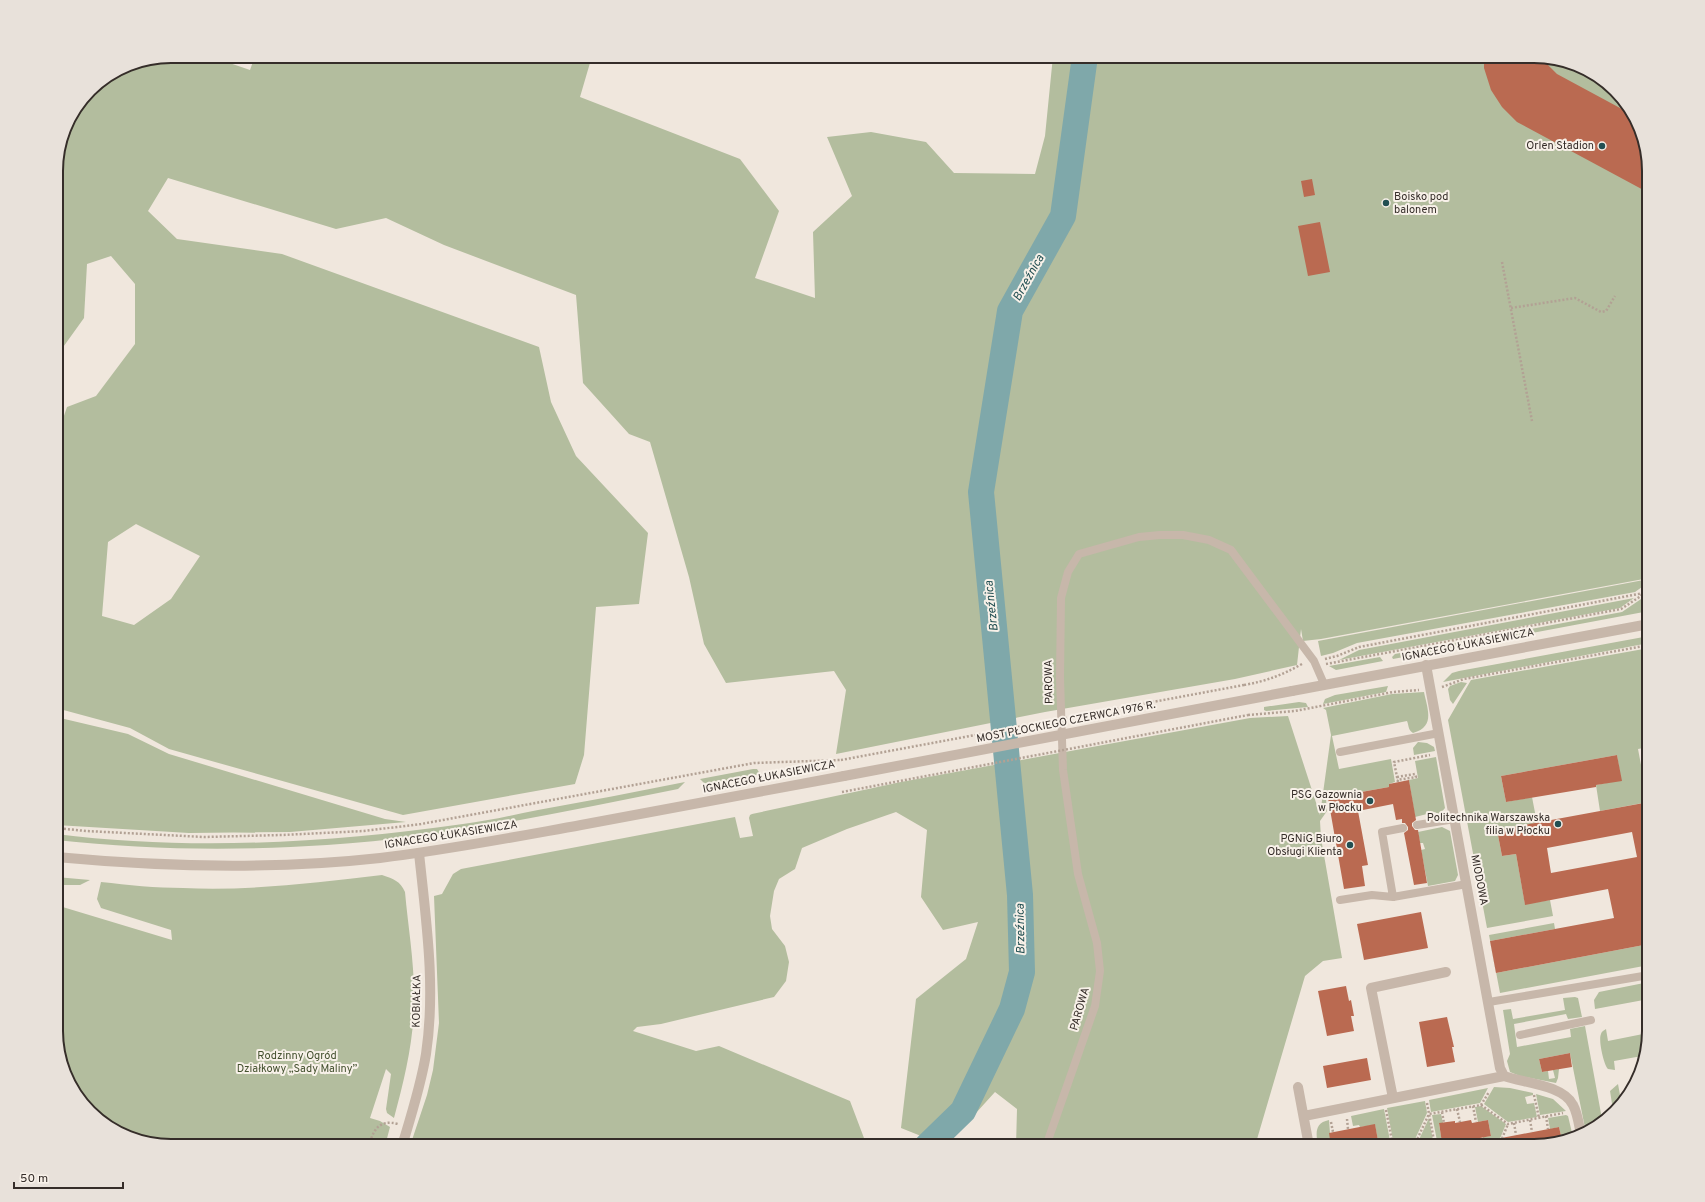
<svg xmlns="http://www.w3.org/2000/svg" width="1705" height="1202" viewBox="0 0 1705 1202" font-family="Overpass,sans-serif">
	<rect width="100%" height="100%" fill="#f0e7dd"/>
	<path fill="#b3bd9e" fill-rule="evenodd" d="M171,56H209L250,70L255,56H592L580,97L740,159L779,211L755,278L815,298L813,232L852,196L827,137L871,132L926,142L954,173L1035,174L1045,136L1053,56H1534L1598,75L1637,120L1649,170V578L1321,639L1303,641L1301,629L1297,665L1235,679L1045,712L836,754L846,690L834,671L726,683L704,644L689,577L650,442L629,434L583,383L576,295L444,245L386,218L336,229L168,178L148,211L177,239L282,254L539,347L551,402L576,456L648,533L639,604L596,607L584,755L575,784L403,815L169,749L130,728L56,708V439L67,407L96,396L135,344V284L111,256L87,264L84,318L56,357V163L65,127L90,89L127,65ZM136,524L200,556L171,599L134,625L102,616L108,542Z
		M1649,579V586L1642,587L1635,592L1357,643L1333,653L1321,656L1318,641Z
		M1649,596V611L1393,659L1392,657L1395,654L1622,612L1644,597Z
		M1634,598L1620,608L1339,660L1359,650Z
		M1649,636V643L1443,682L1452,673L1459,671Z
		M1649,648V747L1638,749L1648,802L1600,811L1596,785L1621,780L1617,755L1501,776L1506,802L1532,797L1537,823L1497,830L1502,856L1516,854L1525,904L1550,900L1553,916L1487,928L1448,720L1471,680Z
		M1380,657L1383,661L1336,670L1329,666Z
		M1461,682L1467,683L1453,704L1450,700L1448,689L1450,686Z
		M1388,686L1386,692L1323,704L1325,699L1335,695Z
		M1424,692C1427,708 1436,727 1413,733C1408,730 1409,726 1407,721L1332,736L1339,769L1391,759L1395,782L1389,784V787L1344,795L1343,792L1336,794V797L1326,799L1327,811L1320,821L1321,838L1342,958L1323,961L1305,976L1255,1146H1016L1017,1109L995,1092L946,1146L901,1128L916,999L966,959L978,922L943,930L921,897L927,830L896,812L847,829L802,848L795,869L779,879L774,891L770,916L772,929L785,946L789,962L786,981L774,997L661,1024L637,1027L633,1031L696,1051L719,1046L850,1101L867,1146H410L427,1095L433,1070L439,1023L434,896L442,894L453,874L461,869L735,817L740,838L753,836L749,818L750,815L752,814L901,782L1250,718L1288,716L1320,815L1331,735L1326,710L1323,708L1392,694Z
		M1299,702L1306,703L1308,707L1266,711L1264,710V707Z
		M56,717L128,734L169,754L385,819L406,822L290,832L189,833L56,825Z
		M1418,742L1427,743L1434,747L1435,751L1414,755L1413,748Z
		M1436,757L1445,808L1439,815L1435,812L1415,817L1409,780L1418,778L1415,761Z
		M753,769H757L760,774L710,784L704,783L700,779Z
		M685,782L678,789C562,812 445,838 327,845C237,851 146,850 56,840V834C191,851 328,843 463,824C488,821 513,815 538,810C587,801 636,792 685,782Z
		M1442,827L1450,831L1458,875L1455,881L1428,886L1421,850L1425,849L1423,843H1420L1418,832Z
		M382,875C394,879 400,881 405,892C408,926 414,960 414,994C415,1036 405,1077 394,1118L387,1113L386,1109L391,1074L386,1069L370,1118L380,1121L390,1127L385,1146H171L107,1127L71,1088L56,1039V905L172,940L171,930L101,908L97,899L101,882C128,885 156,888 183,888C250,891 316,883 382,875Z
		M56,877L90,880L80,885H56Z
		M1554,923L1555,929L1490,941L1496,973L1649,944V965L1500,993L1489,935Z
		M1649,982V999L1595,1009L1594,1000L1599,992Z
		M1575,997L1578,998L1582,1017L1568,1019L1566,1014L1514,1024L1517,1047L1571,1037L1570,1029L1585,1026L1602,1119L1586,1133L1570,1053L1539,1059L1542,1072L1548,1071L1549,1079L1555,1078L1553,1070L1559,1069L1558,1078L1556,1083L1520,1076L1510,1072L1507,1061L1510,1054L1503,1010L1511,1009L1513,1019L1565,1010L1563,998Z
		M1606,1029L1608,1041L1648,1033L1642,1056L1614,1061L1615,1070L1608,1069C1604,1065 1598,1040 1601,1034C1602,1031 1603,1031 1606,1029Z
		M1618,1084L1620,1095L1630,1093L1613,1110L1610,1091Z
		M1494,1087L1510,1088L1533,1093V1095L1525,1097L1527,1104L1534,1103L1537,1117L1508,1122L1484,1104Z
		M1488,1088L1480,1103L1431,1112L1429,1100Z
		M1536,1094L1553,1099L1566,1111L1540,1115Z
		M1425,1101L1427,1113L1412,1146H1394L1387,1108Z
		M1481,1106L1506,1124L1497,1146H1438L1432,1115L1441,1114L1443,1123L1439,1124L1442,1142L1474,1137L1475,1141L1483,1140V1137L1491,1136L1488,1120L1478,1122L1475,1107Z
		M1384,1109L1391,1146H1379L1375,1125L1360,1127L1359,1125L1353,1126L1351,1116Z
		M1566,1115L1568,1116L1573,1137L1562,1140L1559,1127L1550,1129L1548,1118Z
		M1429,1118L1434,1146H1416Z
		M1329,1120L1331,1146H1318C1316,1134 1314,1123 1329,1120Z"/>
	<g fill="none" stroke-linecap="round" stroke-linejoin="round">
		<path stroke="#7fa8aa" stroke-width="26" d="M927,1146L963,1111L1012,1009L1022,972L1020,895L981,492L1010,311L1063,216L1085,56"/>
	</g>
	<path fill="#ba6a51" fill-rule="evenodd" d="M1484,56H1534L1547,60L1548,65L1557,74L1633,115L1637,120L1649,170V193L1517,122L1502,107L1491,90L1484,68Z
		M1312,179L1315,195L1304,197L1301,181Z
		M1320,222L1330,272L1308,276L1298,226Z
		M1617,755L1622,781L1596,785V787L1506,802L1501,776Z
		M1409,780L1416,820L1412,823V826L1415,830H1418L1427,883L1414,885L1404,833L1408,830V827L1405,823H1402V819L1396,820L1393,804L1358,811L1368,865L1362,866L1365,886L1344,889L1328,798L1389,787V784Z
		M1649,802V944L1496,973L1490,941L1614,918L1608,889L1525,905L1516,854L1502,856L1497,830ZM1632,832L1637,857L1551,873L1547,848Z
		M1421,912L1428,948L1364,960L1357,924Z
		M1346,986L1349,1001L1351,1000L1354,1016H1351L1354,1031L1327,1036L1318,991Z
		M1447,1017L1454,1047H1452L1455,1062L1427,1067L1419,1022Z
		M1570,1053L1572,1067L1542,1072L1539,1059Z
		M1367,1058L1371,1080L1327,1088L1323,1066Z
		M1471,1120L1472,1123L1488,1120L1491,1136L1458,1142V1140L1442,1143L1439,1123L1455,1121V1123Z
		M1375,1124L1379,1146H1331L1329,1133Z
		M1559,1127L1562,1140L1535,1146H1492L1491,1140Z"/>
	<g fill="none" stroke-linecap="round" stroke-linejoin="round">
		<path stroke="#b2a194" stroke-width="2.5" stroke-dasharray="2 2" stroke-linecap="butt" d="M1502,262L1532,421
			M1511,308L1575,298L1601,312L1606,311L1615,296
			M1325,659L1337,656L1359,647L1649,592
			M1326,664L1621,609L1641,596L1644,590L1649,589
			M1244,685C1267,681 1282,675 1302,664
			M1442,687L1464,679L1649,645
			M1248,715L1295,711L1393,692L1419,690
			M1397,777L1415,774L1416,777L1397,780
			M1398,782L1394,762L1430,755
			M56,828L86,831L204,837L282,835L364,831L421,824L754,763L841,760
			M1534,1095L1539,1118
			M1427,1103L1435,1146
			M1481,1105L1508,1124L1563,1113
			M1473,1106L1476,1122
			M1457,1109L1460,1122
			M1386,1110L1393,1146
			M1442,1112L1444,1123
			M1546,1116L1548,1129
			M1347,1119L1348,1129
			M1530,1120L1532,1132
			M1331,1122L1333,1132
			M1514,1123L1516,1135
			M369,1146C373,1130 379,1119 398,1124
			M1414,1146L1429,1114L1481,1105L1489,1092
			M1499,1146L1508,1124"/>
		<path stroke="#c7b7aa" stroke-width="8" d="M1340,752L1439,733
			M1417,825L1455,819
			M1403,828L1382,832L1393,897L1467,884
			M1340,900L1372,895L1393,897
			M1489,1002L1649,975
			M1520,1035L1591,1020
			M1046,1146L1095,1006L1100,971L1097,943L1078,874L1063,770L1060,678L1061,598L1068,572L1079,554L1139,537L1160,535H1183L1209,540L1231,550L1314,661L1324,684"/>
		<path stroke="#c7b7aa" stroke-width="10" d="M1426,665L1500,1068L1504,1076C1524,1083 1563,1085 1573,1105C1578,1114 1579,1126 1581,1135
			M1298,1087L1309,1146
			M1393,1098L1371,988L1446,972
			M1304,1116L1504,1076
			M402,1146C411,1116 421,1085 426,1054C436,987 426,920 419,853"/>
		<path stroke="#c7b7aa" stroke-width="10" d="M1292,691L1649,624
			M56,857C164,867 272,870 380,858C447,850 514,837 581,825C668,808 756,792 844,776"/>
		<path stroke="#b2a194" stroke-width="2.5" stroke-dasharray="2 2" stroke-linecap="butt" d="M841,760L1244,685
			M842,792L1248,715"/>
		<path stroke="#c7b7aa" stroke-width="10" d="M844,776L1292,691"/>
	</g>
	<g fill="#224f52" stroke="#f8f1e9" stroke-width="1.5">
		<circle cx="1602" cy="146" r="4"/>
		<circle cx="1386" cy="203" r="4"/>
		<circle cx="1370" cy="801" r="4"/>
		<circle cx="1558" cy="824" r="4"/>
		<circle cx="1350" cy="845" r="4"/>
	</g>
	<g text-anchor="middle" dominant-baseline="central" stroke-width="4" stroke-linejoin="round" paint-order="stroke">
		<g font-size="11" fill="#352d29" stroke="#f8f1e9" text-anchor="end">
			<text x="1594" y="146">Orlen Stadion</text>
			<text x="1394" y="197" text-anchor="start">Boisko pod<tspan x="1394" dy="13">balonem</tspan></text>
			<text x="1362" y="795">PSG Gazownia<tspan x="1362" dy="13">w Płocku</tspan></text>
			<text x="1550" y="818">Politechnika Warszawska<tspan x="1550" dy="13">filia w Płocku</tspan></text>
			<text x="1342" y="839">PGNiG Biuro<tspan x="1342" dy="13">Obsługi Klienta</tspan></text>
		</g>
		<g font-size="11" fill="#352d29" stroke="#f8f1e9">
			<text transform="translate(1468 645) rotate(-11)">IGNACEGO ŁUKASIEWICZA</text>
			<text transform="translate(1049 682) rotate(-91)">PAROWA</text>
			<text transform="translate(1066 722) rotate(-11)">MOST PŁOCKIEGO CZERWCA 1976 R.</text>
			<text transform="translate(769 777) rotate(-11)">IGNACEGO ŁUKASIEWICZA</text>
			<text transform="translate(451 835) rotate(-9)">IGNACEGO ŁUKASIEWICZA</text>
			<text transform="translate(1479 880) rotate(79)">MIODOWA</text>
			<text transform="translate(417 1001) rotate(-89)">KOBIAŁKA</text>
			<text transform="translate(1080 1009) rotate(-74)">PAROWA</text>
		</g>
		<g font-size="11" fill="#44512f" stroke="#f8f1e9">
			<text x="297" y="1056">Rodzinny Ogród<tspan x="297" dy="13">Działkowy „Sady Maliny”</tspan></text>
		</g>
		<g font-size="12" font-style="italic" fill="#224f52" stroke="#f8f1e9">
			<text transform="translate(1029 278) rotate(-61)">Brzeźnica</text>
			<text transform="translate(992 606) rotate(-96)">Brzeźnica</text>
			<text transform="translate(1021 929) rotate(-91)">Brzeźnica</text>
		</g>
	</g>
	<path d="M0 0H1705V1202H0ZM171 63H1534A108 108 0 0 1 1642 171V1031A108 108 0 0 1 1534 1139H171A108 108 0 0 1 63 1031V171A108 108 0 0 1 171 63Z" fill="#e8e1da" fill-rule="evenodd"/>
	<path fill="none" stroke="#352d29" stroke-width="2" d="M171 63H1534A108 108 0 0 1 1642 171V1031A108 108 0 0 1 1534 1139H171A108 108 0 0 1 63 1031V171A108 108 0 0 1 171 63Z"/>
	<path d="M14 1182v6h109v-6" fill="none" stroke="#352d29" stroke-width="2"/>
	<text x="20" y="1182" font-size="12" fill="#352d29" stroke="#f8f1e9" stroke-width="3" paint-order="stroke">50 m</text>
</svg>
